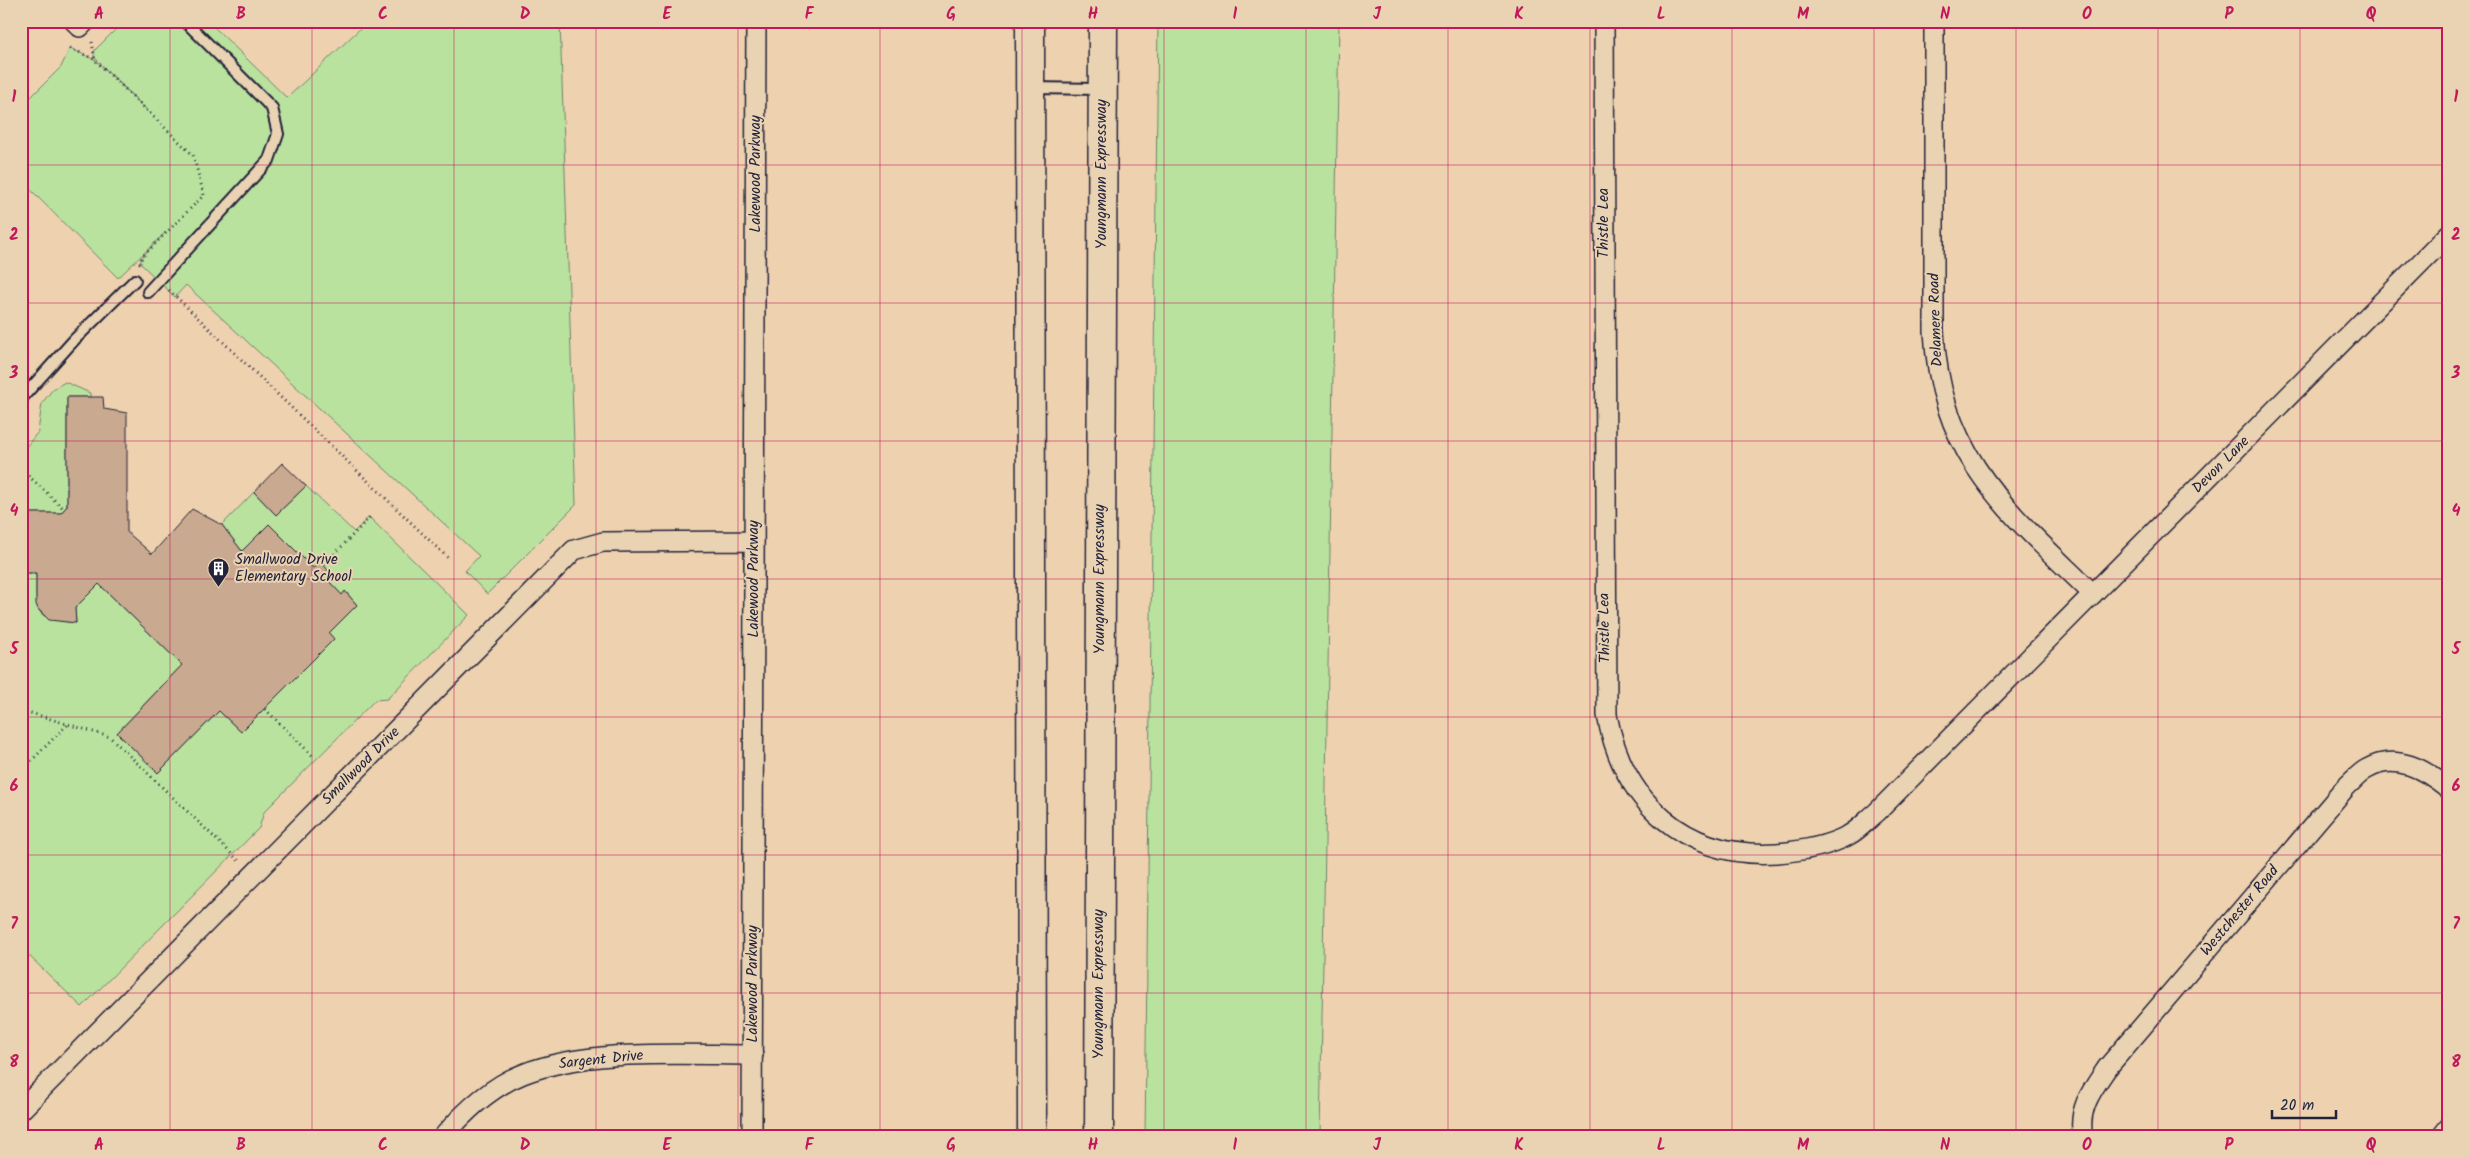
<svg xmlns="http://www.w3.org/2000/svg" width="2470" height="1158" viewBox="0 0 2470 1158" font-family="Kalam,sans-serif">
	<rect width="100%" height="100%" fill="#eed2af"/>
	<filter id="ink" filterUnits="userSpaceOnUse"><feTurbulence type="fractalNoise" baseFrequency=".02" numOctaves="2"/><feDisplacementMap in="SourceGraphic" scale="10" xChannelSelector="R" yChannelSelector="G"/><feConvolveMatrix kernelMatrix="1 2 1 2 8 2 1 2 1" color-interpolation-filters="sRGB"/></filter>
	<g filter="url(#ink)">
		<path fill="#b9e29e" stroke="#6e826c" d="M124,21H208L287,98L368,21H560L576,505L487,594L465,571L479,556L186,285L175,297L140,263L142,257L166,232L118,278L21,180V107L61,67L70,48L95,60L151,114L94,57V51Z
			M1158,21H1339L1320,1137H1145Z
			M65,382L90,393V397H67V506L61,513H21V453L38,432L42,403L53,389Z
			M306,486L354,532L369,517L469,615L387,699L375,700L264,812L259,828L82,1007L21,948V573H36C36,614 32,618 76,623L75,608L99,584L182,665L117,733L158,773L219,711L241,732L333,640L329,633L357,605L346,592L342,595L323,575L328,570L313,568L269,524L242,551L222,525L254,492L276,515Z"/>
		<path fill="#c9a98f" stroke="#22223b" d="M67,397H103L104,409L127,413V532L152,554L192,509L222,525L242,551L269,524L313,568L321,562L328,570L323,575L342,595L345,591L357,605L329,633L334,639L241,732L219,711L158,773L117,733L182,665L99,584L75,608L76,623L49,620L38,609L36,604V573H21V513H61L67,506Z
			M282,463L306,486L276,515L254,492Z"/>
		<g fill="none" stroke-linecap="round" stroke-linejoin="round">
			<defs>
				<path id="service" d="M1031,88L1101,89
					M148,292L269,160L278,134L272,108L185,21
					M21,399L75,339L135,280"/>
				<path id="minor" d="M74,21L80,27L86,21
					M1604,21L1607,715C1623,803 1686,859 1777,853C1801,851 1826,847 1847,836C1858,831 1867,820 1877,812L2449,234
					M1934,21V331C1940,458 2008,511 2093,594
					M21,1110L574,550L603,542L754,541
					M443,1137C465,1111 492,1086 523,1074C590,1048 681,1055 753,1055
					M752,1137L756,21
					M2083,1137C2077,1109 2092,1090 2107,1068L2346,787C2353,781 2359,773 2367,769C2396,752 2426,770 2449,789
					M2441,1137L2449,1127"/>
				<path id="motorway" d="M1030,21L1032,1137
					M1099,1137L1103,21"/>
			</defs>
			<use href="#service" stroke="#22223b" stroke-width="14"/>
			<use href="#minor" stroke="#22223b" stroke-width="22"/>
			<use href="#motorway" stroke="#22223b" stroke-width="31"/>
			<path stroke="#22223b" stroke-width="3" stroke-dasharray="1 4" stroke-linecap="butt" d="M92,42L95,60L193,155L204,195L142,257L140,263L142,265
				M70,48L94,59
				M169,290L450,560
				M21,469L64,509
				M324,565L371,516
				M265,709L314,757
				M21,710L110,737L240,862
				M31,761L68,724"/>
			<use href="#service" stroke="#ead3b3" stroke-width="10"/>
			<use href="#minor" stroke="#ead3b3" stroke-width="19"/>
			<use href="#motorway" stroke="#ead3b3" stroke-width="28"/>
		</g>
	</g>
	<path fill="none" stroke="#c2185b" stroke-width="1" stroke-opacity="0.55" d="M170,21V1137M312,21V1137M454,21V1137M596,21V1137M738,21V1137M880,21V1137M1022,21V1137M1164,21V1137M1306,21V1137M1448,21V1137M1590,21V1137M1732,21V1137M1874,21V1137M2016,21V1137M2158,21V1137M2300,21V1137M21,165H2449M21,303H2449M21,441H2449M21,579H2449M21,717H2449M21,855H2449M21,993H2449"/>
	<defs>
		<symbol id="building-pin" viewBox="-11 -11 22 30"><path d="M0 17L-7.5 6A9.5 9.5 0 1 1 7.5 6Z" fill="#22223b" stroke="#ead3b3"/><path d="M-4-6H4V6H1V3H-1V6H-4ZM-2.5-4.3h1.7v1.8h-1.7ZM.8-4.3h1.7v1.8H.8ZM-2.5-1h1.7V.8h-1.7ZM.8-1h1.7V.8H.8Z" fill="#fff"/></symbol>
	</defs>
	<g fill-rule="evenodd">
		<use href="#building-pin" x="206" y="556" width="25" height="34"/>
	</g>
	<g text-anchor="middle" dominant-baseline="central" stroke-width="4" stroke-linejoin="round" paint-order="stroke">
		<g font-size="15" fill="#22223b" stroke="#ead3b3">
			<text transform="translate(756 174) rotate(-90)">Lakewood Parkway</text>
			<text transform="translate(1102 174) rotate(-90)">Youngmann Expressway</text>
			<text transform="translate(1604 223) rotate(-90)">Thistle Lea</text>
			<text transform="translate(1936 320) rotate(-92)">Delamere Road</text>
			<text transform="translate(2221 465) rotate(-45)">Devon Lane</text>
			<text transform="translate(754 579) rotate(-90)">Lakewood Parkway</text>
			<text transform="translate(1100 579) rotate(-90)">Youngmann Expressway</text>
			<text transform="translate(1605 628) rotate(-91)">Thistle Lea</text>
			<text transform="translate(361 766) rotate(-45)">Smallwood Drive</text>
			<text transform="translate(2240 911) rotate(-50)">Westchester Road</text>
			<text transform="translate(753 984) rotate(-90)">Lakewood Parkway</text>
			<text transform="translate(1099 984) rotate(-90)">Youngmann Expressway</text>
			<text transform="translate(601 1060) rotate(-6)">Sargent Drive</text>
		</g>
		<g font-size="15" fill="#22223b" stroke="#ead3b3" text-anchor="start">
			<text x="235" y="560">Smallwood Drive<tspan x="235" dy="17">Elementary School</tspan></text>
		</g>
	</g>
	<rect width="2470" height="1158" fill="none" stroke="#ead3b3" stroke-width="55"/>
	<path d="M2272 1110v8h64v-8" fill="none" stroke="#22223b" stroke-width="2.5"/>
	<text x="2280" y="1110" font-size="15" fill="#22223b" stroke="#ead3b3" stroke-width="4" paint-order="stroke">20 m</text>
	<rect x="28" y="28" width="2414" height="1102" fill="none" stroke="#c2185b" stroke-width="2"/>
	<g font-size="16" text-anchor="middle" font-weight="bold" fill="#c2185b">
		<text x="99" y="19">A</text>
		<text x="241" y="19">B</text>
		<text x="383" y="19">C</text>
		<text x="525" y="19">D</text>
		<text x="667" y="19">E</text>
		<text x="809" y="19">F</text>
		<text x="951" y="19">G</text>
		<text x="1093" y="19">H</text>
		<text x="1235" y="19">I</text>
		<text x="1377" y="19">J</text>
		<text x="1519" y="19">K</text>
		<text x="1661" y="19">L</text>
		<text x="1803" y="19">M</text>
		<text x="1945" y="19">N</text>
		<text x="2087" y="19">O</text>
		<text x="2229" y="19">P</text>
		<text x="2371" y="19">Q</text>
		<text x="14" y="102">1</text>
		<text x="2456" y="102">1</text>
		<text x="14" y="240">2</text>
		<text x="2456" y="240">2</text>
		<text x="14" y="378">3</text>
		<text x="2456" y="378">3</text>
		<text x="14" y="516">4</text>
		<text x="2456" y="516">4</text>
		<text x="14" y="654">5</text>
		<text x="2456" y="654">5</text>
		<text x="14" y="791">6</text>
		<text x="2456" y="791">6</text>
		<text x="14" y="929">7</text>
		<text x="2456" y="929">7</text>
		<text x="14" y="1067">8</text>
		<text x="2456" y="1067">8</text>
		<text x="99" y="1150">A</text>
		<text x="241" y="1150">B</text>
		<text x="383" y="1150">C</text>
		<text x="525" y="1150">D</text>
		<text x="667" y="1150">E</text>
		<text x="809" y="1150">F</text>
		<text x="951" y="1150">G</text>
		<text x="1093" y="1150">H</text>
		<text x="1235" y="1150">I</text>
		<text x="1377" y="1150">J</text>
		<text x="1519" y="1150">K</text>
		<text x="1661" y="1150">L</text>
		<text x="1803" y="1150">M</text>
		<text x="1945" y="1150">N</text>
		<text x="2087" y="1150">O</text>
		<text x="2229" y="1150">P</text>
		<text x="2371" y="1150">Q</text>
	</g>
</svg>
